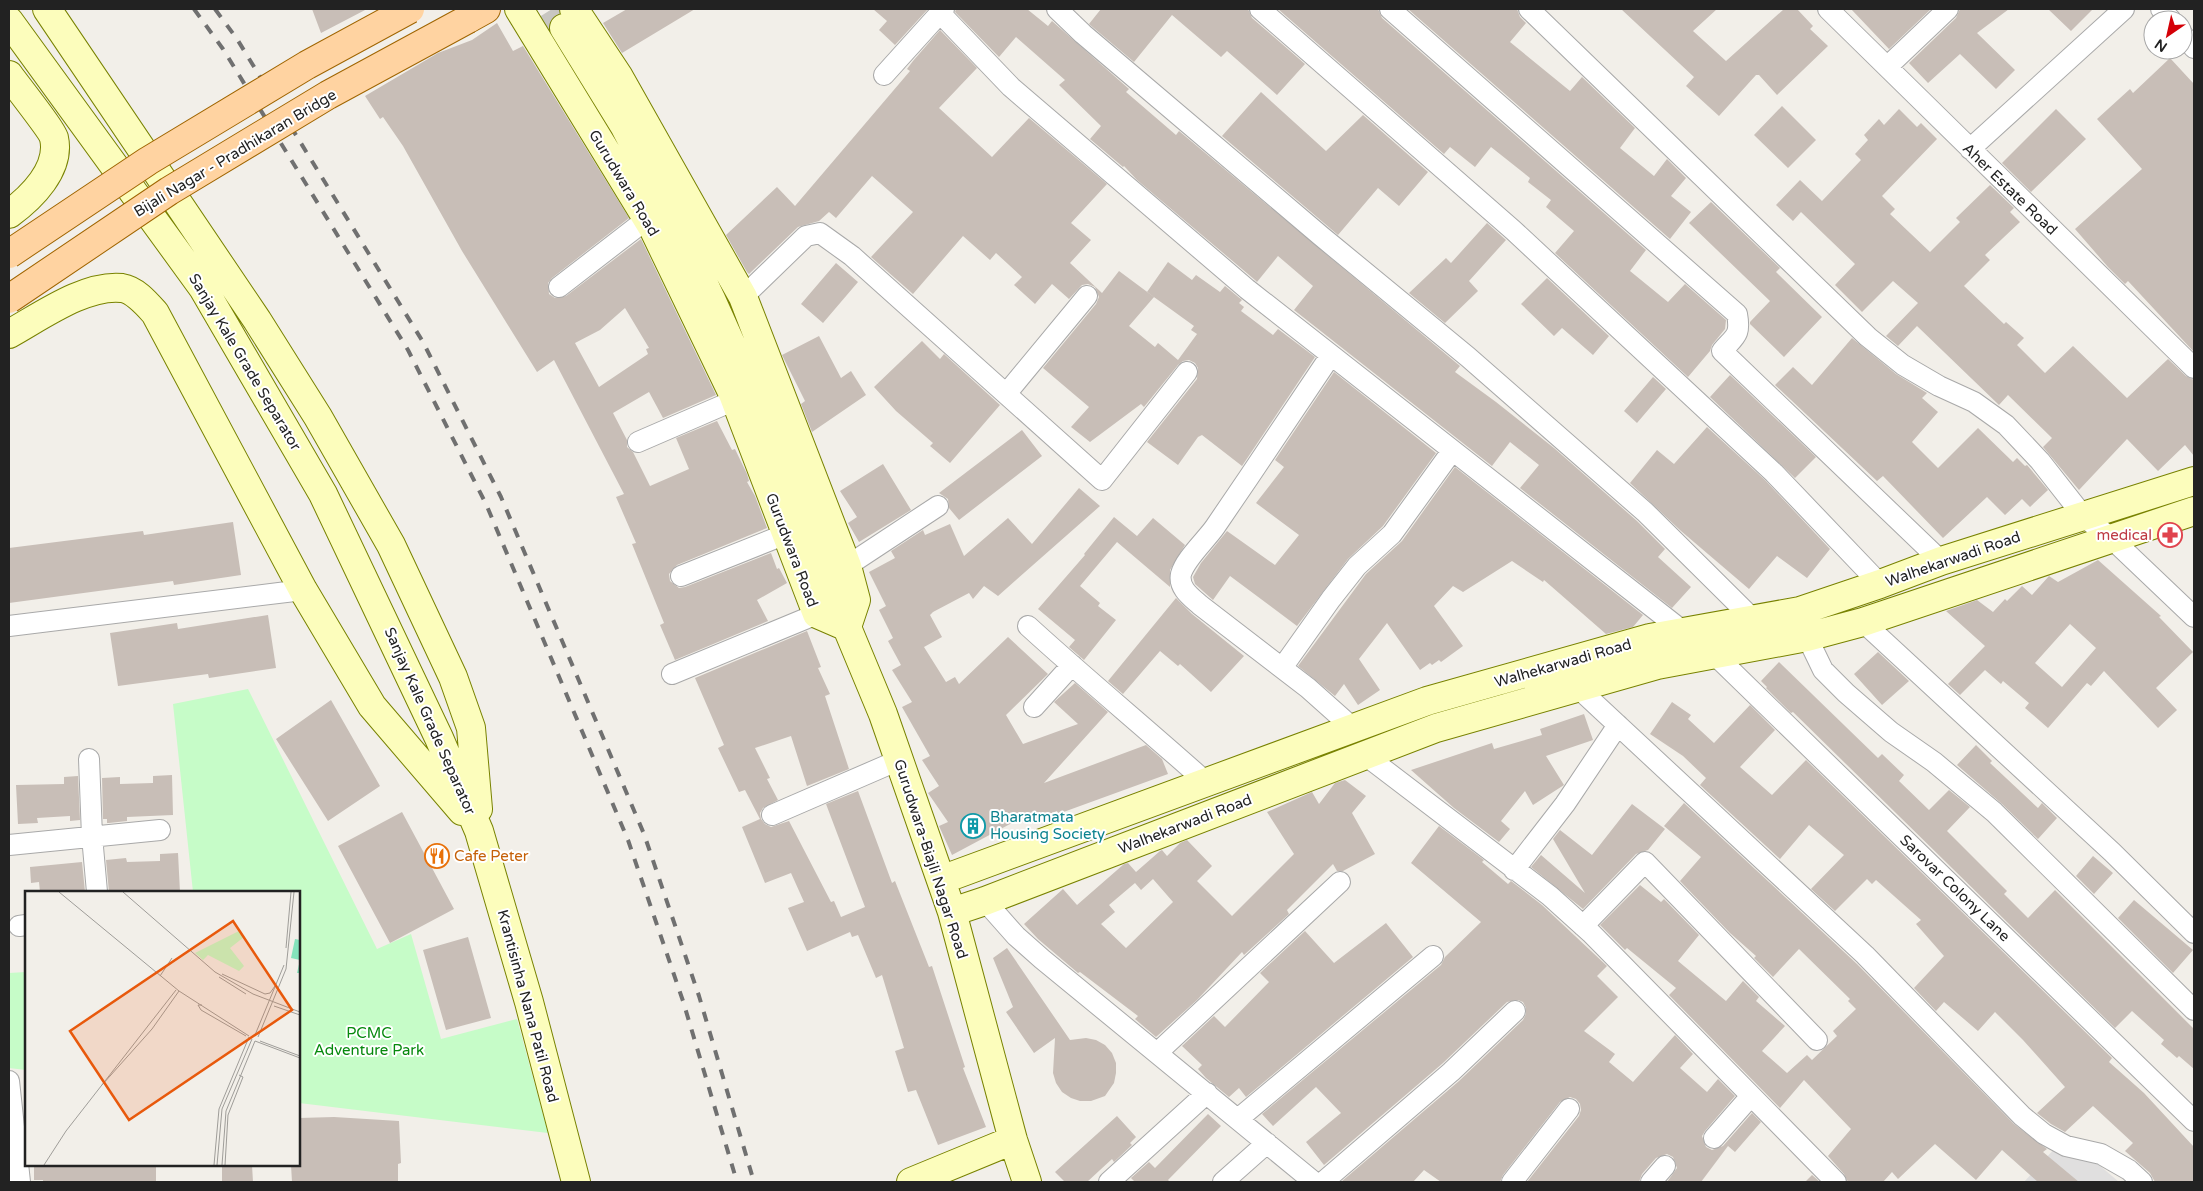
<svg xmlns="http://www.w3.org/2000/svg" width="2203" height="1191" viewBox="0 0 2203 1191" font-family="'Varela Round',sans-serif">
	<rect width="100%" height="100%" fill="#f2efe9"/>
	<path fill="#e0dfdf" d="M2056,1147L2092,1159L2119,1182H2024Z"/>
	<path fill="#c6fcc8" d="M248,689L377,949L411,934L441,1039L517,1019L548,1133L299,1103V892H193L173,704Z
		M26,972V1070L9,1068V973Z"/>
	<path fill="#c8beb7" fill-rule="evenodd" d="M312,9H367L321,33Z
		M627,9H695L622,53L603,23Z
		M873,9H928L895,45L879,30L887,21Z
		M956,9H1027L1048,26L1052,21L1129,89L1126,92L1176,135L1179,131L1460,366L1455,372L1496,402L1554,448L1637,521L1665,549L1658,557L1691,587L1672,608L1520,488L1539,465L1510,442L1492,466L1294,310L1313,286L1278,256L1257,282L1255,280L1137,180L1124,166L1123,167L1090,139L1101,126L1059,85L1065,80L1016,37L999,57L955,12Z
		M1101,9H1248L1252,18L1305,64L1277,95L1227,51L1221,57L1172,15L1134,62L1089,24Z
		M1278,9H1378L1382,18L1646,250L1630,271L1668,302L1685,284L1726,320L1725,329L1712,345L1710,351L1688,377L1555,253L1574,231L1546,207L1551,200L1528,182L1530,178L1491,147L1475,167L1450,147L1444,154Z
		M1408,9H1517L1520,17L1526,23L1510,42L1570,91L1582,77L1635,128L1620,148L1654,176L1667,159L1686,178L1671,196L1691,212L1670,239Z
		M1621,9H1717L1693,31L1726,61L1784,9H1797L1813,26L1810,29L1828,46L1777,95L1759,75H1756L1719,116L1686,86L1694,77Z
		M1851,9H1931L1889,49Z
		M1960,9H2009L1977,33L2015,70L1996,89L1960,54L1928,83L1909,63L1956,18Z
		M2048,9H2093L2071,31Z
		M497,23L513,51L523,46L629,218L552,278L548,283L549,294L555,298L566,296L641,239L716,395L663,418L649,392L613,413L627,440V447L633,452L650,486L689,469L676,438L717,421L732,450L735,449L747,474L749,481L747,482L755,496L767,528L677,565L669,574L670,581L679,588L685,587L771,553L777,569L779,568L787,583L757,600L768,621L675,660L660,625L664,623L632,544L636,543L616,497L624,494L554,360L537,372L462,251L403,146L383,117L380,119L365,96L438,53L472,40ZM625,308L649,348L646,349L648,354L599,387L575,343L600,330Z
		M940,30L977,68L939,108L992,157L1029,118L1107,184L1071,223L1091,240L1070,263L1102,293L1119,271L1154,297L1129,326L1155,347L1158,343L1178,360L1197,334L1191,330L1194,326L1147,292L1168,262L1192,280L1196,275L1220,292L1225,286L1242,300L1239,303L1244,307L1241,311L1273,335L1278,329L1315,357L1242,466L1202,435L1198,437L1178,465L1147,442L1197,379L1198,368L1195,363L1189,360L1183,361L1178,365L1144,407L1141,404L1090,442L1071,427L1089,407L1043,368L1096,304L1099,297L1095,287L1088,284L1082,285L1069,299L1052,284L1035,304L1014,285L1022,277L996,253L990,260L963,236L913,294L871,257L913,212L872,176L836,218L829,212L819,221L798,227L749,274L747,272L726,235L777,187L795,206L910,71L907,69L913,61Z
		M2170,58L2194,84V352L2128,281L2125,284L2108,267L2075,229L2142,169L2097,119L2130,89L2133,93Z
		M1261,92L1326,151L1363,115L1428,172L1399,206L1378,188L1338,235L1222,136Z
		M1782,106L1816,140L1788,168L1754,135Z
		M1899,109L1917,127L1921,123L1937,139L1882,196L1895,209L1890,214L1930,252L1960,222L1956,218L1990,185L2014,208L2010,212L2020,222L1985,255L1990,260L1964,286L2004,324L2006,322L2024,338L2017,345L2045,373L2073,346L2127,398L2168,359L2186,376L2194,380V456L2185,445L2158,471L2127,439L2079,490L2043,447L2052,438L2008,395L1999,405L1917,326L1898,346L1886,336L1918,303L1893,281L1862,312L1835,285L1855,264L1801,212L1793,221L1776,205L1800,180L1822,201L1861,160L1855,154L1868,140L1864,135L1879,119L1884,125Z
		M2056,109L2086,139L2031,192L2002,163Z
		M1711,202L1780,268L1776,272L1822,317L1784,357L1750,324V322L1770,301L1689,223Z
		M1487,223L1506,240L1469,281L1478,291L1445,323L1409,293L1446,258L1451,263Z
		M836,263L858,282L823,323L801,304Z
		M1547,278L1609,336L1593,355L1562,328L1554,336L1521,304Z
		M819,336L841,378L851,371L866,395L812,432L801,404L805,401L782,355Z
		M1852,338L1896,374L1927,393L1922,398L1938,412L1912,442L1938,468L1978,428L2013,462L2017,458L2025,466L2027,465L2048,490L2030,507L2022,499L2005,515L1987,497L1943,538L1883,476L1877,481L1775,385L1793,367L1812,385Z
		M922,341L940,359L944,354L1000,405L950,463L930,446L933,443L896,411L874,387Z
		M1334,372L1436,453L1383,526L1348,559L1297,626L1230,576L1213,600L1195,584L1193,577L1201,563L1227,531L1275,565L1299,535L1256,503L1284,467L1275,460Z
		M1730,375L1816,457L1795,478L1710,397Z
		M1653,377L1666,389L1637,423L1624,411Z
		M1707,427L1766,481L1830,549L1807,578L1777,556L1749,589L1681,531L1630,483L1657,450L1674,464Z
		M1022,430L1042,456L959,520L949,508L948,499L939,493Z
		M883,464L911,510L859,542L848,523L857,517L840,491Z
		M1455,467L1643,615L1633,627L1606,634L1544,580L1543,582L1512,561L1463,592L1453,586L1434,606L1463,646L1441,662L1439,660L1432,665L1430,663L1420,670L1387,623L1359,659L1380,690L1358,705L1344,684L1335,696L1298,666L1366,574L1402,541Z
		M1079,488L1100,506L998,596L984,586L973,599L969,593L933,612L930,615L942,637L924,647L946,682L955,677L959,684L1008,637L1048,674L1006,715L1023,744L1078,724L1054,702L1075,683L1108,712L1044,783L1146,745L1162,759L1168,774L1058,814L1057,811L1028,822L1025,816L952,855L939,826L948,822L928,793L939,786L922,760L930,756L902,707L912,702L892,670L901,665L888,641L893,638L879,610L886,606L869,572L895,558L891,551L923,530L925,535L950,524L964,556L1008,518L1032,544Z
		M1114,517L1137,536L1153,518L1185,545L1170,570V587L1117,542L1080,586L1100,603L1098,606L1116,620L1084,660L1069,647L1075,640L1038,609L1085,555L1084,554Z
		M233,522L241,575L174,585L173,581L9,603V548L143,531L144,535Z
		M2098,560L2161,616L2159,617L2193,652L2156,688L2177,710L2158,728L2104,671L2091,686L2087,683L2048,728L2025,708L2029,703L2003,681L2001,684L1985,670L1960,695L1948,684L1985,646L1946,611L1977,600L1993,612L2005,599L2007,601L2022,586L2032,595L2049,576L2058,582ZM2070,624L2096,648L2062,687L2035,663Z
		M1176,598L1192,614L1244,656L1211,692L1180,664L1178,666L1160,651L1123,694L1108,681Z
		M268,615L276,668L209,678L208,674L118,686L110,633L177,623L178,629Z
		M807,631L821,667L818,668L830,694L825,696L849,769L807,786L791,736L755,748L770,778L767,779L778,800L763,808L760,813L761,819L765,824L771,827L789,821L831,902L834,901L841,917L865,907L826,804L858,791L892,883L895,881L929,967L932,966L965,1067L963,1068L986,1127L938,1145L916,1090L908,1092L895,1051L904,1048L882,975L876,978L858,935L852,937L850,932L807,951L788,908L804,902L791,873L765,883L742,827L760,819L745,790L739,792L718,748L724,745L695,678Z
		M1878,652L1909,681L1882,705L1854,674Z
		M1779,662L1878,758L1882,754L1904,775L1899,781L1929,810L1949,790L1970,807L1947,831L2007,891L2004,894L2028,918L2055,890L2194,1029V1069L2179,1056L2177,1058L2161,1044L2164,1040L2132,1011L2115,1028L1793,712L1791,713L1766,688L1767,687L1761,681Z
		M331,700L380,786L328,821L276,739Z
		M1672,702L1691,715L1688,719L1714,743L1750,705L1775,730L1740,767L1772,795L1806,760L2112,1058L2109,1062L2144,1093L2194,1147V1182H2155L2150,1173L2125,1151L2133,1143L2093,1106L2065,1132L2051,1124L2037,1113L2065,1087L2023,1040L1995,1012L1978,1031L1944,1002L1936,1011L1914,988L1944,956L1916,924L1921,920L1876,880L1872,884L1867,879L1835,911L1811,889L1844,855L1809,825L1780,859L1700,785L1706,778L1683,756L1650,734Z
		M1584,714L1593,740L1546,756L1564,785L1533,805L1525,791L1501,821L1510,829L1499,842L1454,808L1411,770L1492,743L1494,749L1542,735L1540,729Z
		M1976,745L1992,761L1990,763L2038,808L2042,803L2057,818L2038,839L2002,804L1957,765Z
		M172,775L173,815L127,817V821L109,823H107V819H103L102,778L120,777V784L153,783V776Z
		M78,776L80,820L70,821V816L37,818L38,823L18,824L16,785L64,784V777Z
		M1345,780L1366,796L1352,813L1375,854L1343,871H1337L1333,864L1287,910L1289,914L1244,955L1242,952L1197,1000L1156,1037L1135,1019L1138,1016L1080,972L1078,973L1038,939L1024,924L1063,889L1077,905L1124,864L1128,863L1136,872L1160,851L1162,850L1167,856L1180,843L1187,840L1212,866L1197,881L1232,916L1294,854L1267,812L1312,792L1319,804L1335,783ZM1153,879L1173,902L1126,948L1101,924L1115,912L1109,905L1135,883L1141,890Z
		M1684,803L1857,964L2014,1124L2047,1149L2043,1152L2079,1182H2038L2002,1150L1976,1180L1935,1144L1898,1179L1892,1172L1883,1182H1848L1844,1174L1828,1156L1851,1129L1804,1080L1780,1108L1669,995L1676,988L1627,948L1625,950L1600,925L1640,885L1661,902L1664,899L1699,935L1678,961L1726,1001L1743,981L1759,997L1756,1001L1785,1026L1762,1051L1787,1073L1807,1055L1812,1060L1837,1036L1833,1031L1856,1009L1848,1001L1850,999L1799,949L1773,977L1754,958L1756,956L1730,933L1680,881L1701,857L1664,826Z
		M1632,804L1665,829L1648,850L1636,854L1583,909L1531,867L1541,855L1585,893L1553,839L1560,830L1592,855Z
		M402,812L454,909L390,943L338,846Z
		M1439,826L1484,860L1482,862L1508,884L1511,881L1542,905L1607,966L1597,976L1618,997L1584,1031L1615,1054L1609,1062L1633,1082L1675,1035L1693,1054L1680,1068L1707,1092L1718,1079L1735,1096L1705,1131L1702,1136L1706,1147L1712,1150L1723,1146L1752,1113L1761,1122L1735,1152L1728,1146L1701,1182H1667L1677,1168L1673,1157L1667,1154L1656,1158L1642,1174L1639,1182H1527L1579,1116L1581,1110L1580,1104L1576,1099L1570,1097L1560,1102L1503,1175L1500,1182H1441L1424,1170L1413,1182H1341L1459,1081L1523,1020L1526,1014V1008L1523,1002L1518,1000L1507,1002L1443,1063L1324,1165L1306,1142L1341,1113L1316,1087L1273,1126L1262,1114L1441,965L1445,957L1481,922L1411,863Z
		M178,853L180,892H109L106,860L126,858L127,862L160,861V854Z
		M2093,856L2113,873L2094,894L2076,876Z
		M82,862L85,892H40L39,882L31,883L30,867Z
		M2134,900L2193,950L2173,973L2118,918Z
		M1386,923L1413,957L1246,1097L1239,1088L1229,1097L1206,1078L1198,1069L1202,1065L1182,1046L1214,1016L1225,1027L1269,982L1260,973L1305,931L1334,963Z
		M468,937L491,1018L446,1030L423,950Z
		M1007,948L1070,1040L1086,1038L1096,1040L1105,1045L1112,1053L1116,1063V1073L1114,1083L1105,1096L1091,1101H1080L1071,1098L1062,1092L1056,1083L1053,1073L1055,1038L1034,1053L1006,1012L1013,1007L993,958Z
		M1208,1114L1221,1126L1168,1180L1170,1182H1135L1131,1178L1149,1162L1155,1168Z
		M1117,1116L1136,1137L1130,1143L1132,1145L1114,1162L1112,1159L1087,1182H1065L1055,1172Z
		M334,1117L399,1121L401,1163L398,1164V1182H292L291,1165H299V1118Z
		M34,1165H156V1182H43V1180H34Z
		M222,1165H252L253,1182H222Z
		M1812,1175L1820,1182H1805Z"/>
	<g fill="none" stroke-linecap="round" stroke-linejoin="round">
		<path stroke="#c8c6c1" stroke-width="28" stroke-dasharray="28 14" stroke-linecap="butt" d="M552,9L564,28"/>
		<defs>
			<path id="street" d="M944,9L940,13L1011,87L1247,289L1684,632
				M1057,9L1083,34L1321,236L1468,357L1645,512L1754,620L1755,630
				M1260,9L1513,230L1774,473L1880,584
				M1390,9L1737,314C1741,336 1735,336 1722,351L1941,561
				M1529,9L1868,337L1903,365L1939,386L1974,402L2006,425L2040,461L2084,517L2111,538L2194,617
				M1828,9L2194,368
				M2161,9L2171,20
				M2183,35L2194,48
				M1887,67L1948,9
				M884,75L940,13
				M1970,149L2124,9
				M559,287L647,219
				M743,297L806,236L820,233L852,256L1102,480L1187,372
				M1331,355C1292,413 1254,470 1215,527C1206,540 1185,559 1181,574C1178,588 1191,597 1200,605L1308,688L1354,729
				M1006,394L1087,296
				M638,442L735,400
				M847,566L938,506
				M681,576L786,534
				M1863,622L2112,852L2194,933
				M9,626L303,590
				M1028,626C1087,680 1148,730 1207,783
				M1807,637L1823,670L1846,693L1891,732L1934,762L1994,812L2194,1010
				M1715,655L2194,1121
				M1282,668L1331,599L1357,566L1392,534L1452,451
				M672,674L817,614
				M1577,687L1865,955L2022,1116L2044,1134L2066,1146L2101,1154L2129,1170L2142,1182
				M1034,707L1072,665
				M1365,755L1550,896L1591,933L1836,1182
				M89,759L92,836L97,892
				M772,815L899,760
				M9,845L160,830
				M1514,870L1565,804L1618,725
				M985,901L1016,936L1042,959L1314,1182
				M19,926L26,925
				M1583,926L1645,862L1817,1040
				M1157,1053L1340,882
				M9,1081L20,1182
				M1238,1119L1433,956
				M1714,1138L1750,1097
				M1109,1182L1207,1093
				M1223,1182L1267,1143
				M1323,1182L1451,1072L1515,1011
				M1512,1182L1569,1109
				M1651,1182L1665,1166"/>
			<path id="secondary" d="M47,9L257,320L318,417L391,545L453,677L471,728L478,809
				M519,9L654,230L733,394L817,614L847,627
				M574,9L619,77L743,297L847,566L856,600L847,627
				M9,21L203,288L323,494L439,738L479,831L529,1002L576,1182
				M564,28L625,127L674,222L711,299L787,469L836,601L883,714L952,912L1013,1140L1027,1182
				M9,75C16,85 52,130 54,138C61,169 31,198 9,214
				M9,334C40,317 85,284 122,288C135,290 146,303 155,313L303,590L372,706L462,811
				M941,880L1427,701L1650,638L1800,611L1880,584L1941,561L2194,481
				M952,912L985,901L1436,728L1657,665L1807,637L1863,622L2194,511
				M911,1182L1013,1140"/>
			<path id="primary" d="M468,19L486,9"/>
		</defs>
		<use href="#street" stroke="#a9a9a9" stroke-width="22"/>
		<use href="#secondary" stroke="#788200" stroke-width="30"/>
		<use href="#primary" stroke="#a06500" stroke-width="30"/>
		<use href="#street" stroke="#fff" stroke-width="20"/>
		<use href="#secondary" stroke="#fcfdbc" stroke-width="28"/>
		<use href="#primary" stroke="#ffd3a1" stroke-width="28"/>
		<path stroke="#707070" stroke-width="4" stroke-dasharray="10 10" stroke-linecap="butt" d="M194,9L223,49L408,350L486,504L628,840L683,1001L737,1182
			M215,9L237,39L423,342L501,497L644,834L699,996L754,1182"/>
		<defs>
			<path id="primary-bridge" d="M9,254L148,161L307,65L410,9
				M9,299L169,191L328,95L468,19"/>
		</defs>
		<use href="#primary-bridge" stroke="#a06500" stroke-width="30" stroke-linecap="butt"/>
		<use href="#primary-bridge" stroke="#ffd3a1" stroke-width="28"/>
	</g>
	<defs>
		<symbol id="pharmacy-ring" viewBox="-11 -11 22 22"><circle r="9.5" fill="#fff" stroke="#e0444e" stroke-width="1.5"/><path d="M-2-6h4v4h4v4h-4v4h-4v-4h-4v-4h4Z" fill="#e0444e"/></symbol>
		<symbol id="building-ring" viewBox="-11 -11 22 22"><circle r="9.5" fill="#fff" stroke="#0f9aa8" stroke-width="1.5"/><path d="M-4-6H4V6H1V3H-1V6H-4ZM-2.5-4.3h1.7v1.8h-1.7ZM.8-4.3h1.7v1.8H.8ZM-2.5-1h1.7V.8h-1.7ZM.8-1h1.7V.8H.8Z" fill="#0f9aa8"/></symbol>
		<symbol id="restaurant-ring" viewBox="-11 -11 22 22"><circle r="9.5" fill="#fff" stroke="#e8710a" stroke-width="1.5"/><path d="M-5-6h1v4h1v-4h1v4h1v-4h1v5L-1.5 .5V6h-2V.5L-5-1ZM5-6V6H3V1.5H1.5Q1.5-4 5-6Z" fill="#e8710a"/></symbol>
	</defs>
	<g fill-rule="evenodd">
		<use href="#pharmacy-ring" x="2156" y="521" width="28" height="28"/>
		<use href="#building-ring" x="959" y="812" width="28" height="28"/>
		<use href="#restaurant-ring" x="423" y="842" width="28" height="28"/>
	</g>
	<g text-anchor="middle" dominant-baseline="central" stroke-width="4" stroke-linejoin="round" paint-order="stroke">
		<g font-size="15" fill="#222" stroke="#fff">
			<text transform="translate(235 153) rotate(-31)">Bijali Nagar - Pradhikaran Bridge</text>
			<text transform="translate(624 183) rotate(59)">Gurudwara Road</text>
			<text transform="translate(2010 189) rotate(44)">Aher Estate Road</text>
			<text transform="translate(245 362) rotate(59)">Sanjay Kale Grade Separator</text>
			<text transform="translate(792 550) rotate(69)">Gurudwara Road</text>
			<text transform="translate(1953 559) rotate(-19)">Walhekarwadi Road</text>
			<text transform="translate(1563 663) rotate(-16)">Walhekarwadi Road</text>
			<text transform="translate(430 721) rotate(66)">Sanjay Kale Grade Separator</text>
			<text transform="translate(1185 824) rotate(-21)">Walhekarwadi Road</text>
			<text transform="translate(931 859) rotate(72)">Gurudwara-Biajli Nagar Road</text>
			<text transform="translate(1955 888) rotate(44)">Sarovar Colony Lane</text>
			<text transform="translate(528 1006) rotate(75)">Krantisinha Nana Patil Road</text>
		</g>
		<g font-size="15" fill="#be3a42" stroke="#fff" text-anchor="end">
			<text x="2152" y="535">medical</text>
		</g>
		<g font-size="15" fill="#0d838f" stroke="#fff" text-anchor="start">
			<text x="990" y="817">Bharatmata<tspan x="990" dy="17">Housing Society</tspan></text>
		</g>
		<g font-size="15" fill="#c56008" stroke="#fff" text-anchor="start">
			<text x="454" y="856">Cafe Peter</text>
		</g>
		<g font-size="15" fill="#06890d" stroke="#fff">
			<text x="369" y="1033">PCMC<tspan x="369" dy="17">Adventure Park</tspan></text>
		</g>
	</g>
	<g transform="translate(25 891)">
		<rect width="275" height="275" fill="#f2efe9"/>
		<path d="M214,40L219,46L205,57L219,75L214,80L183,64L178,69L170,62Z" fill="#c6fcc8"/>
		<path d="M270,48L275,49V82H272L275,69L266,67Z" fill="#84e4bc"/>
		<path fill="none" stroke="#9f9d99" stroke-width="1" d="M34,1L154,100L224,145M98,1L190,81L228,103L275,121M261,57L266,1M197,83L240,103L245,102L250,95M135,85L147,67M194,86L221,103M177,114H173L176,119L221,145M249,115L275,124M230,144L259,74M233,146L261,78L269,1M230,150L275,167M235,150L275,165M77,194L127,138L154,100M19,274L41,240L151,99M189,274L194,218L224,146M192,274L197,218L227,148M197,274L201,220L230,150M200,274L203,224L218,186L214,184"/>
		<path fill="#e8590c" fill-opacity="0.15" stroke="#e8590c" stroke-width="2.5" d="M208,30L267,119L104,229L45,140Z"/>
		<rect width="275" height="275" fill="none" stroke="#222" stroke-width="2.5"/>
	</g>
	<rect width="2203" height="1191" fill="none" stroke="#222222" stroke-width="20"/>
	<g transform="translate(2168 35) rotate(214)"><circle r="24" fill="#ffffff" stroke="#a7a7a7"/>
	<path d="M0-4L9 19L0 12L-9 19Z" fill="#d40007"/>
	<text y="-8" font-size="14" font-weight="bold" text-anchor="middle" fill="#222222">N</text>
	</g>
</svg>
